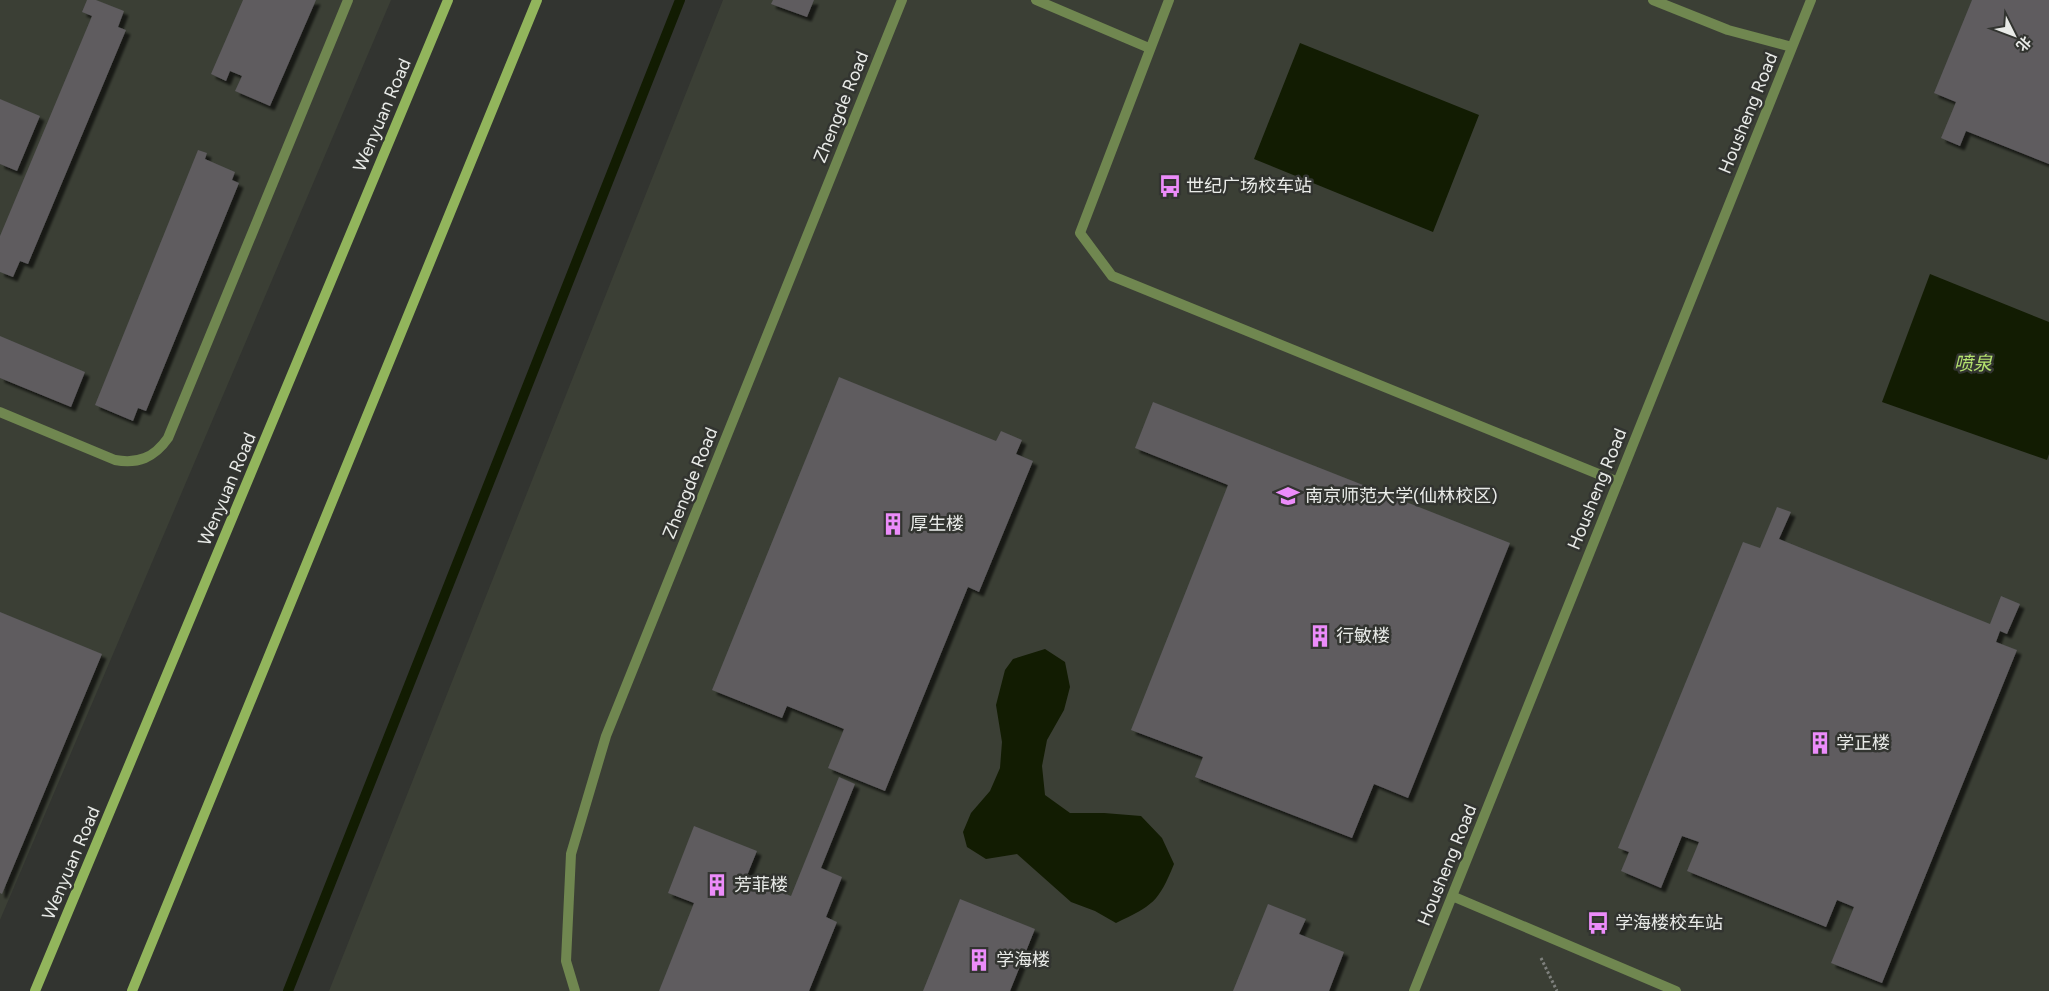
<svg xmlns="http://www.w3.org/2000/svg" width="2049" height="991" viewBox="0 0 2049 991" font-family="Figtree,'Noto Sans SC',sans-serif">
	<defs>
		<filter id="shadow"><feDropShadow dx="4.5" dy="4.5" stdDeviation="1" flood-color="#0009"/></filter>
	</defs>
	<rect width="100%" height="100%" fill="#323430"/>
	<path fill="#3b3f35" d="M0,0H391L0,920Z
		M723,0H2049V991H329Z"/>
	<path fill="#121c02" d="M1300,43L1479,115L1433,232L1254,159Z
		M1930,274L2049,322V454L2047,460L1882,402Z
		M1045,649L1065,662L1070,687L1064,710L1047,740L1042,766L1045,795L1070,813H1104L1141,816L1162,838L1174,864C1158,903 1153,905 1116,923L1095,911L1071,902L1017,854L986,859L967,847L963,832L971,813L990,791L1000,768L1002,742L996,705L1005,670L1013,659Z"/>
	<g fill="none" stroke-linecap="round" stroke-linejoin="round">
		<path stroke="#121c02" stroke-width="10" d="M288,991L680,0"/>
	</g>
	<path fill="#5e5b5f" filter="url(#shadow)" d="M87,0H96L124,11L118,27L126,30L28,264L20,261L13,277L0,272V236L92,16L82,12Z
		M243,0H316L270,106L235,91L242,76L230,71L226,81L211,74Z
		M773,0H814L807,17L771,4Z
		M1972,0H2049V164L1966,131L1960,146L1941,138L1956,102L1934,93Z
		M0,99L40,116L17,171L0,164Z
		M198,150L207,153L205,159L235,172L232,180L239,183L146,411L138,408L133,421L95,405Z
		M0,336L85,372L71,407L0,378Z
		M839,377L996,441L1001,431L1022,440L1016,454L1033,461L979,592L968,587L885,791L828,768L844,729L787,706L782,718L712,690Z
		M1153,402L1510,543L1408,798L1374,784L1352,838L1195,777L1203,757L1131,730L1228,485L1135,448Z
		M1777,507L1791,512L1779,539L1990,624L2001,596L2020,604L2007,634L2000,631L1996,642L2017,650L1882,983L1831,963L1854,907L1837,900L1826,927L1687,871L1699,842L1682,836L1661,888L1621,871L1629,852L1618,848L1743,542L1760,548Z
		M0,612L102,654L2,894L0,893Z
		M839,777L855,784L821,868L842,877L826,917L837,922L809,991H659L694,903L668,893L694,826L757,851L746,878L791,896Z
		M960,899L1035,929L1010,991H923Z
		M1268,904L1306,919L1299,934L1344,952L1329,991H1233Z"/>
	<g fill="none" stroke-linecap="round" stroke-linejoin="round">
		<path stroke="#7e807d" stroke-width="3" stroke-dasharray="2.5 2.5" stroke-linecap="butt" d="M1541,958L1557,991"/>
		<path stroke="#708750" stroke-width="10" d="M0,412L115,460C138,464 154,458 168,438L348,0"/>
		<path stroke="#708750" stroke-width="10" d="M1036,0L1149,48
			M1169,0L1080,233L1112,276L1618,482
			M1653,0L1728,30L1792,47
			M1452,896L1676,991
			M575,991L566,961L571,854L606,736L902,0
			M1414,991L1811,0"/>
		<path stroke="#92b55c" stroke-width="10" d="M35,991L448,0
			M132,991L537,0"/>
	</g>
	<defs>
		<symbol id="bus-bare" viewBox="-9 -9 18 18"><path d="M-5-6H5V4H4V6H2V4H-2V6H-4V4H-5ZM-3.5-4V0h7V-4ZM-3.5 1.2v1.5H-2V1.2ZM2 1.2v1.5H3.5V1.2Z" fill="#ec8cfa" stroke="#323430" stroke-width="2.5" paint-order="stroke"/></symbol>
		<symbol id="university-bare" viewBox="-9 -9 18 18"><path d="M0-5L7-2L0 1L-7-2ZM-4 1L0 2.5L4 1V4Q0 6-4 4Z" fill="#ec8cfa" stroke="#323430" stroke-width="2.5" paint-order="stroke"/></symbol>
		<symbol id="building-bare" viewBox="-9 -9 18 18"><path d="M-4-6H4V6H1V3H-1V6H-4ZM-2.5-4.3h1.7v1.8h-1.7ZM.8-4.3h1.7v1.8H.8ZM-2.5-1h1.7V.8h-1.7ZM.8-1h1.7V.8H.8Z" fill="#ec8cfa" stroke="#323430" stroke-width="2.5" paint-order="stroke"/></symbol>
	</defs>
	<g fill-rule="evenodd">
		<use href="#bus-bare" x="1154" y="170" width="32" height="32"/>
		<use href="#university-bare" x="1272" y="480" width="32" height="32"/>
		<use href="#building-bare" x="877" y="508" width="32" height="32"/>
		<use href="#building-bare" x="1304" y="620" width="32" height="32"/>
		<use href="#building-bare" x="1804" y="727" width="32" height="32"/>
		<use href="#building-bare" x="701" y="869" width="32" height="32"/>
		<use href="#bus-bare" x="1582" y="907" width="32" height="32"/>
		<use href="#building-bare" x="963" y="944" width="32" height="32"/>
	</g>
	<g text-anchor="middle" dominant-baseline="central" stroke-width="5" stroke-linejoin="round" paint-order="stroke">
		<g font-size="18" fill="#e9ebe8" stroke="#323430">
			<text transform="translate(841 107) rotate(-68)">Zhengde Road</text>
			<text transform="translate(1748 113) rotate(-68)">Housheng Road</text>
			<text transform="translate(382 115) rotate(-67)">Wenyuan Road</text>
			<text transform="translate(690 483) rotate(-68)">Zhengde Road</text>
			<text transform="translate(227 489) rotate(-67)">Wenyuan Road</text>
			<text transform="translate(1597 489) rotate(-68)">Housheng Road</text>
			<text transform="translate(71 863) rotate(-67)">Wenyuan Road</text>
			<text transform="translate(1447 865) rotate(-68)">Housheng Road</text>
		</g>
		<g font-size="18" fill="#e9ebe8" stroke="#323430" text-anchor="start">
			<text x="1186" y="186">世纪广场校车站</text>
			<text x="1305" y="496">南京师范大学(仙林校区)</text>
			<text x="910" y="524">厚生楼</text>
			<text x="1336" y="636">行敏楼</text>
			<text x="1836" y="743">学正楼</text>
			<text x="734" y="885">芳菲楼</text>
			<text x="1615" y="923">学海楼校车站</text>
			<text x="996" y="960">学海楼</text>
		</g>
		<g font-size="19" font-style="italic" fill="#b4e16e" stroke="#323430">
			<text x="1973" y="363">喷泉</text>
		</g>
	</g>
	<g transform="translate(2014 35) rotate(132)" stroke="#323430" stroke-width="4" paint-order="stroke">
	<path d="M0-4L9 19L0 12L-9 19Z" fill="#e9ebe8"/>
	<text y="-8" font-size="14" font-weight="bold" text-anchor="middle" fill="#e9ebe8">北</text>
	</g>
</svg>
